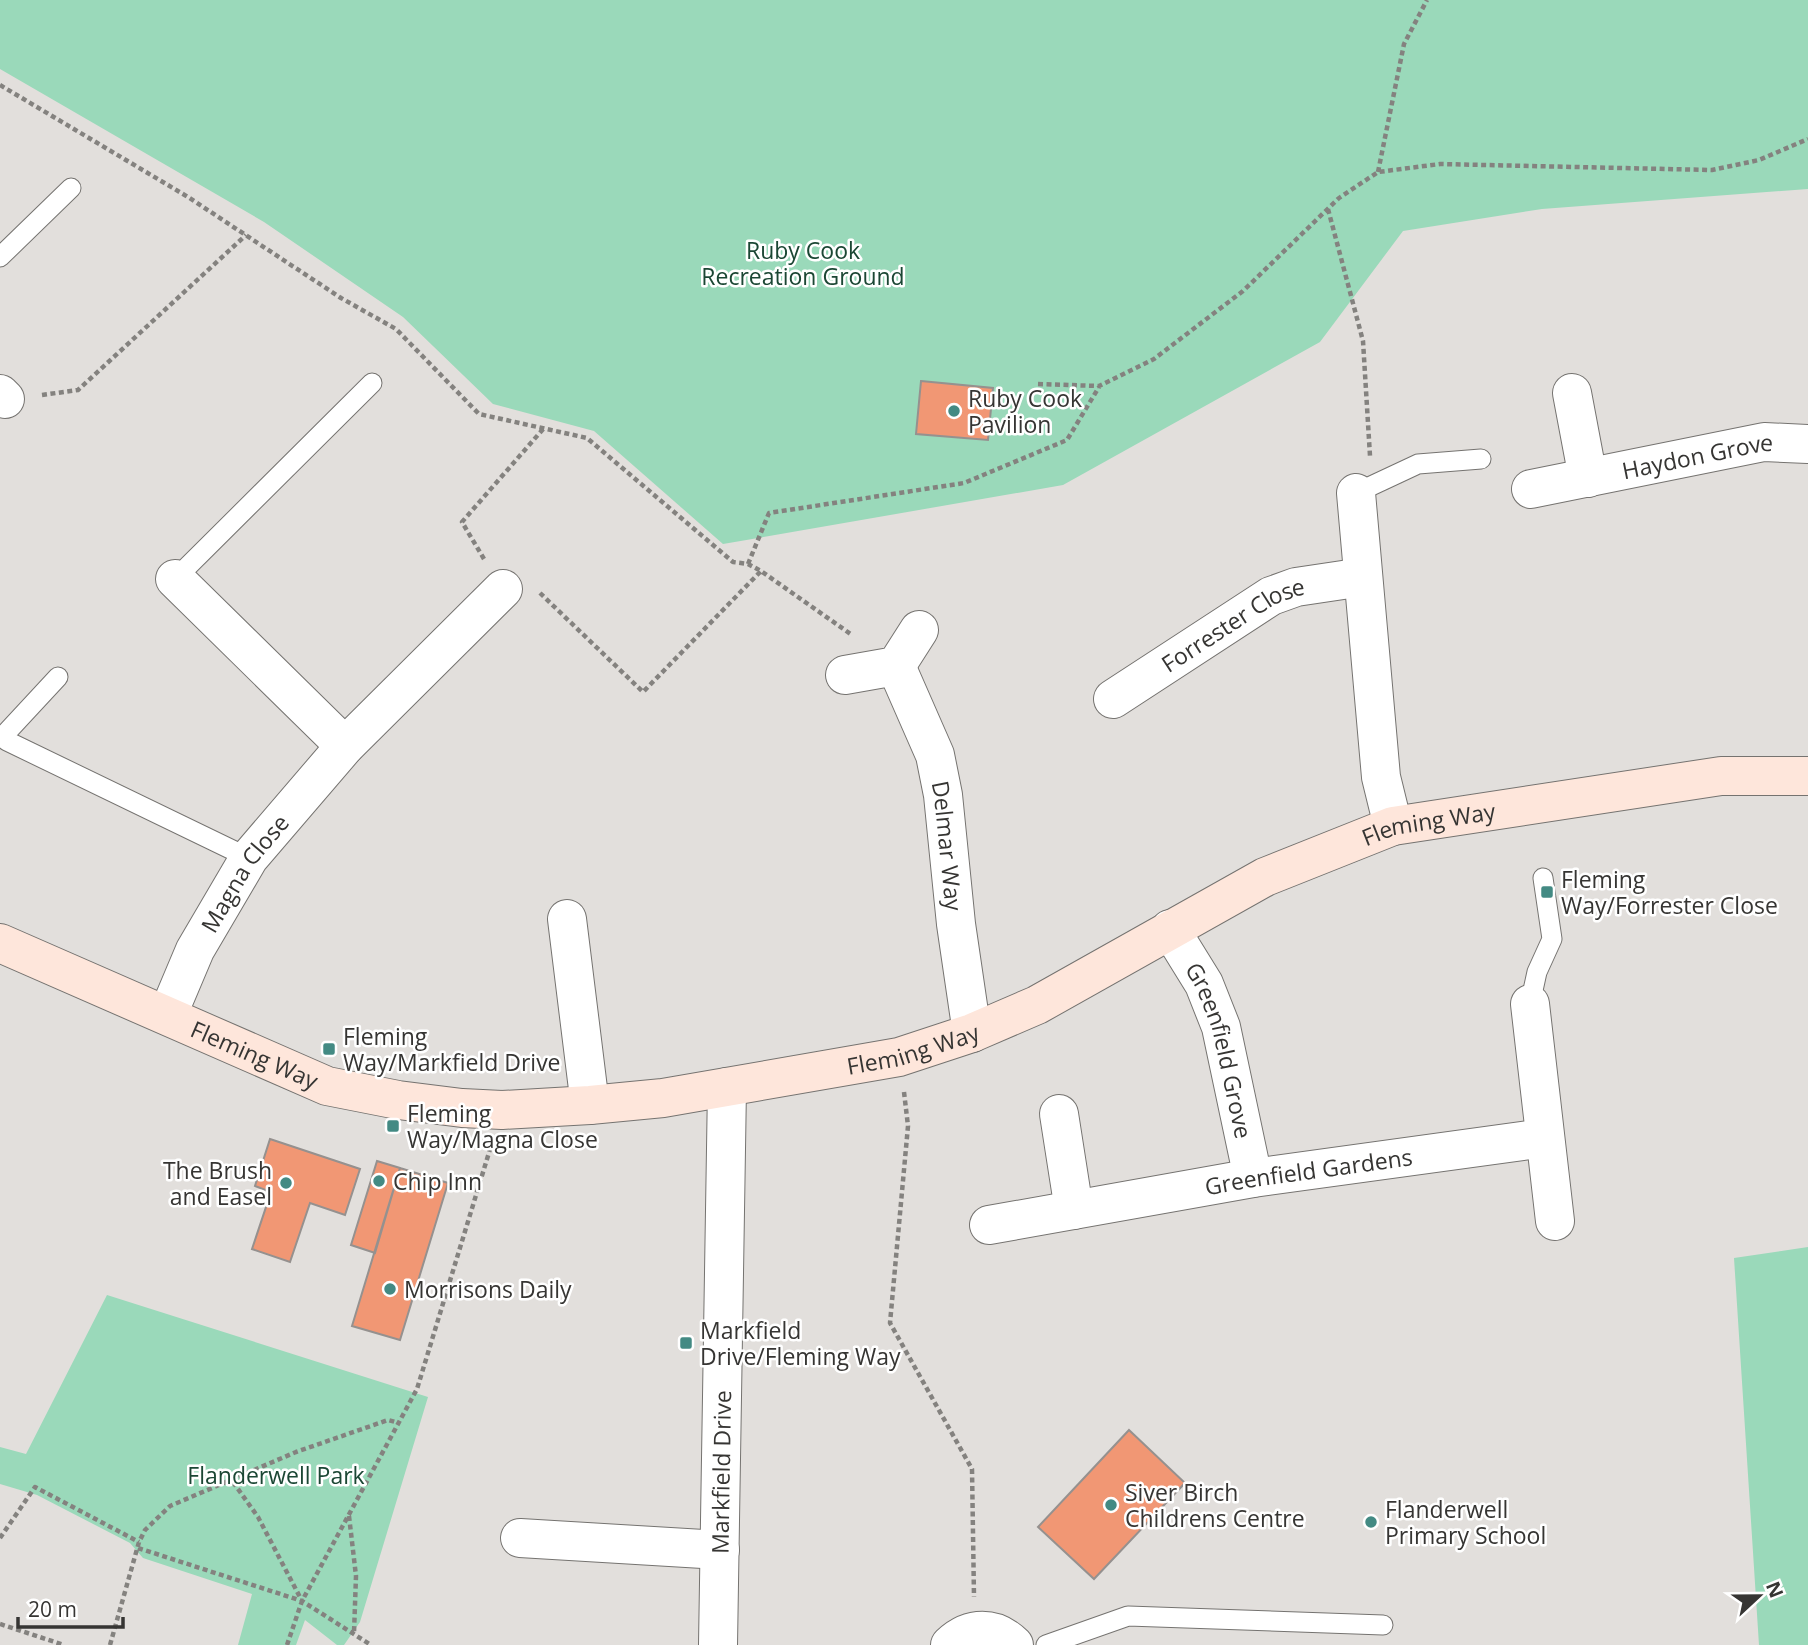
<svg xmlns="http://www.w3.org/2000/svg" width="1808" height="1645" viewBox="0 0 1808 1645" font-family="'Open Sans',sans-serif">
	<rect width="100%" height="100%" fill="#e2dfdc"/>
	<path fill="#9ad9ba" d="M0,0H1808V189L1542,209L1403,231L1320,342L1063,485L723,544L594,431L493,404L403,317L264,222L0,69Z
		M1808,1247V1645H1759L1734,1258Z
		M107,1295L428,1397L360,1622L344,1645H337L305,1620L296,1645H238L252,1594L143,1558L130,1543L37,1495L0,1484V1447L26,1454Z"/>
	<path fill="#f19774" stroke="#95918f" stroke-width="2" d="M921,381L993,388L988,440L916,434Z
		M270,1139L360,1169L345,1215L310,1203L290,1262L252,1249L271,1192L255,1186Z
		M377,1161L400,1168L375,1253L351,1245Z
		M400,1168L448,1183L400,1340L352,1326Z
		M1129,1430L1185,1483L1094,1579L1038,1527Z"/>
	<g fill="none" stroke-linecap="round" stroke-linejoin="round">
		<defs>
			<path id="lane" d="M0,257L71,188
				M1356,493L1418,464L1481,459
				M175,579L372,383
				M58,677L6,733L7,741L249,858
				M1530,1004L1537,972L1552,939L1543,878
				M1046,1645L1128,1616L1383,1625"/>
			<g id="street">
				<path d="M1572,393L1588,478"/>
				<path d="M0,394L5,399"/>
				<path id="s1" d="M1531,489L1764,442L1808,444"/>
				<path d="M1356,493L1381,777L1393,826"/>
				<path d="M175,579L345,746"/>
				<path id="s2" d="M896,666L935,755L943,795L956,924L972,1033"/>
				<path d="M845,675L896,666L919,630"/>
				<path id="s3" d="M1113,699L1271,596L1296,587L1363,577"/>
				<path d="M567,919L590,1105"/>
				<path id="s4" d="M1170,929L1204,984L1221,1027L1253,1178"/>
				<path d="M1530,1004L1555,1221"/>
				<path id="s5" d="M168,1014L195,950L249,858L345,746L503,589"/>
				<path d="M1059,1114L1074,1210"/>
				<path id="s6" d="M989,1225L1253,1178L1544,1138"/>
				<path d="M520,1538L720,1550"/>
				<path id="s7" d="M718,1645L727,1087"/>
				<path d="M950,1645C970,1626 995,1626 1014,1645"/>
			</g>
			<g id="secondary">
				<path id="s8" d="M0,943L327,1086L398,1100L462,1108L502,1110L590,1105L663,1098L899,1057L972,1033L1037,1005L1265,877L1393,826L1721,776H1808"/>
			</g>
		</defs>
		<use href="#lane" stroke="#757370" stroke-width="21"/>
		<use href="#street" stroke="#757370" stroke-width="40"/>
		<use href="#secondary" stroke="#757370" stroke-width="40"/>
		<path stroke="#84827f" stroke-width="4.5" stroke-dasharray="5 3.5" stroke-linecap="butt" d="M0,85L188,197L341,298L396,329L479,414L587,438L733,562L748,564L761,571L852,635
			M1378,172L1404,44L1427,0
			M1328,209L1363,341L1370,456
			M1038,384L1099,386L1154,359L1243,291L1339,198L1378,172L1440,164L1712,170L1759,160L1808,139
			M42,395L78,390L246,235
			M484,559L462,522L544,428
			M748,564L769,513L964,483L1067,440L1099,387
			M540,593L643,692L761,571
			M904,1092L908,1126L890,1323L972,1469L974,1597
			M233,1482L258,1517L302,1601
			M349,1516L356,1576L354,1633
			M0,1538L35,1487L139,1542
			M138,1548L302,1601L371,1645
			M0,1624L64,1645
			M110,1645L139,1542L145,1530L170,1506L296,1452L388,1420L399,1423
			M287,1645L302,1601L417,1389L491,1146"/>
		<use href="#lane" stroke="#fff" stroke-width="19"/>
		<use href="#street" stroke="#fff" stroke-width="38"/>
		<use href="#secondary" stroke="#fee6db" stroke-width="38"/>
	</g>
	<g fill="#438a83" stroke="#fff" stroke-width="2.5">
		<circle cx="954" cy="411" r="7"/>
		<rect x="1540" y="885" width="14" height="14" rx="3.5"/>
		<rect x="322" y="1042" width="14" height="14" rx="3.5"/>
		<rect x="386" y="1119" width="14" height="14" rx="3.5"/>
		<circle cx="379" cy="1181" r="7"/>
		<circle cx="286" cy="1183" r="7"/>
		<circle cx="390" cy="1289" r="7"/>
		<rect x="679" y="1336" width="14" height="14" rx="3.5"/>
		<circle cx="1111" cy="1505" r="7"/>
		<circle cx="1371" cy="1522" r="7"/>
	</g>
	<g text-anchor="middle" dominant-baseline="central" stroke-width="5" stroke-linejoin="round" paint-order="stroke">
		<g font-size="23" fill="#1b4734" stroke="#fff">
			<text x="803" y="250">Ruby Cook<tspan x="803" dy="26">Recreation Ground</tspan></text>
			<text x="276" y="1475">Flanderwell Park</text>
		</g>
		<g font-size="23" fill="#363533" stroke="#fff" text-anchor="start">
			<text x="968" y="398">Ruby Cook<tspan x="968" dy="26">Pavilion</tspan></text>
			<text x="1561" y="879">Fleming<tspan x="1561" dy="26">Way/Forrester Close</tspan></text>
			<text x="343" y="1036">Fleming<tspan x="343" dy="26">Way/Markfield Drive</tspan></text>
			<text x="407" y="1113">Fleming<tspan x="407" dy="26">Way/Magna Close</tspan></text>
			<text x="272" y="1170" text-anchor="end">The Brush<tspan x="272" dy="26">and Easel</tspan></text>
			<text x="393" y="1181">Chip Inn</text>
			<text x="404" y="1289">Morrisons Daily</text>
			<text x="700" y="1330">Markfield<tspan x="700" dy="26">Drive/Fleming Way</tspan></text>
			<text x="1125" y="1492">Siver Birch<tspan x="1125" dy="26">Childrens Centre</tspan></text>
			<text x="1385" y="1509">Flanderwell<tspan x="1385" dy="26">Primary School</tspan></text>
		</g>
		<g font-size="23" fill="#363533" stroke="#fff">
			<text stroke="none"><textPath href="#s1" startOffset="170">Haydon Grove</textPath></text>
			<text stroke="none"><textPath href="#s3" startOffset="142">Forrester Close</textPath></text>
			<text stroke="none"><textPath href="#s8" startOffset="1517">Fleming Way</textPath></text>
			<text stroke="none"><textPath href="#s2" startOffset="189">Delmar Way</textPath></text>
			<text stroke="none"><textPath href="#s5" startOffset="161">Magna Close</textPath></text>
			<text stroke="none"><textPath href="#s8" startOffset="950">Fleming Way</textPath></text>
			<text stroke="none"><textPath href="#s4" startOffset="133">Greenfield Grove</textPath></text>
			<text stroke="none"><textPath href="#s8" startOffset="278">Fleming Way</textPath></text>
			<text stroke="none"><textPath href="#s6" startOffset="324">Greenfield Gardens</textPath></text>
			<text stroke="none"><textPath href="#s7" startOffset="173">Markfield Drive</textPath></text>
		</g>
	</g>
	<g transform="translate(1759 1596) rotate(68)" stroke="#ffffff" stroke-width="5" paint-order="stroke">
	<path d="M0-5L12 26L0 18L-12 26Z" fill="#363533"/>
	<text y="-10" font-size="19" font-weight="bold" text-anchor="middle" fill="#363533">N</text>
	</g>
	<path d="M18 1617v10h105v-10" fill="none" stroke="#363533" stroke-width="3.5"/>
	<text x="28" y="1617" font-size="21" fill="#363533" stroke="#ffffff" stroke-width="5" paint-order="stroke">20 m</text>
</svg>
